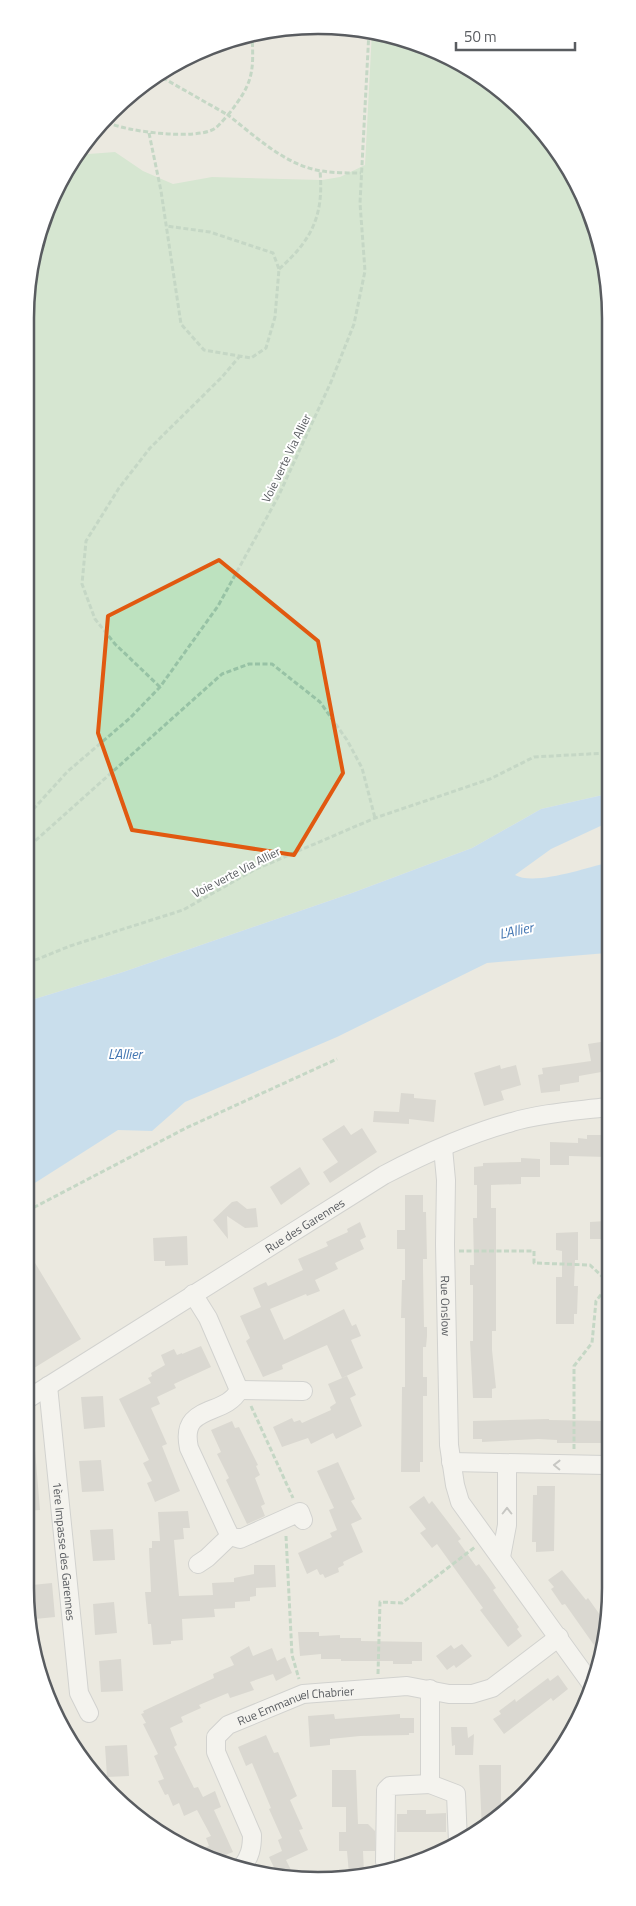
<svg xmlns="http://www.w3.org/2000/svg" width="636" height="1906" viewBox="0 0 636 1906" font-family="'Titillium Web',sans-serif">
	<rect width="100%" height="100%" fill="#ebe9e0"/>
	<path fill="#bde2bf" d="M372,31L464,64L538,125L581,189L608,279L607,794L541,809L472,848L352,893L123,972L28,1001L31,261L75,155L115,152L143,171L173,184L212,177L322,180L340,177L365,165Z"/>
	<path fill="#a1d1fa" d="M607,794V823L551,849L515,875C534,886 585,868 607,863V953L487,963L337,1037L185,1102L152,1131L118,1130L27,1188L28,1001L123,972L352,893L472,848L541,809Z"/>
	<path fill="#c6c4be" d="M607,1041V1071L579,1076V1082L560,1085V1091L541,1093L538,1075L543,1074L542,1068L591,1061L588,1044Z
		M500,1065L501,1069L516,1065L521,1085L501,1091L504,1100L484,1106L474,1073Z
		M401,1093L414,1094V1098L436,1100L434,1122L409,1119V1124L373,1122L374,1111L399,1112Z
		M344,1125L351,1135L362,1128L377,1152L330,1183L323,1172L338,1162L322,1139Z
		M587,1135H606V1157L569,1156V1165H550V1142L578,1143V1138L587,1139Z
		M521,1158L540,1159V1177H521V1184L491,1185V1208H496V1331H492V1350L496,1388L492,1389V1398H473L470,1341H473V1285H470V1265H474L473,1218H477V1185H474V1167L483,1166V1163L521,1162Z
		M300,1167L310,1184L281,1205L270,1187Z
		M405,1195H423V1212H426L427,1259H423V1268L424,1327H427V1336L426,1347H423V1377H427V1396H423V1462H420V1472H401L402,1387H405V1318H401L402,1280H405V1249H397V1230H405Z
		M237,1201L247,1209L256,1208L258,1227L245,1228L227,1216L228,1239L213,1220L232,1202Z
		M606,1221V1239H590V1222Z
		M360,1222L366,1237L360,1240L364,1249L335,1263L338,1269L315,1280L320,1291L307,1296L306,1294L270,1309L284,1340L344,1309L352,1326L356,1324L361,1336L351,1340L363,1368L342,1378L327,1345L282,1365L283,1369L263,1377L246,1341L250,1338L240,1316L261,1307L253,1288L266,1282L268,1286L303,1270L298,1259L328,1246L326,1242L348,1232L347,1229Z
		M578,1232V1260H575L574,1286H578L577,1314H574V1324H556V1277H562V1251L556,1250V1233Z
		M187,1236L188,1265L165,1266V1261H154L153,1238Z
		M26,1248L81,1339L26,1373Z
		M201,1346L211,1367L174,1384L176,1388L157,1397L160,1404L151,1408L167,1444L162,1446L180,1491L155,1502L147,1483L152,1481L143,1463L149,1460L119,1399L151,1383L148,1378L152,1376L151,1373L165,1365L161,1355L174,1349L177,1355L182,1353V1354Z
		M347,1376L356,1395L350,1398L362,1426L336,1439L333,1433L311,1444L308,1438L282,1447L273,1427L292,1418L294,1422L300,1420L302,1423L331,1410L330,1407L336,1403L328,1384Z
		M103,1396L105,1427L84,1429L81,1397Z
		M549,1419V1420L606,1421V1443H557V1440L538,1439L482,1442V1439H473V1421Z
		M232,1421L235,1428L239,1427L258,1465L256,1466L260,1475L255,1478L265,1504L261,1506L265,1516L247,1524L226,1480L229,1478L217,1454L221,1452L211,1430Z
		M26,1450H35L40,1510L25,1511Z
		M101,1460L104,1491L82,1492L79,1461Z
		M338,1462L355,1499L351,1501L362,1519L351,1524L363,1552L343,1562L344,1565L338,1568L339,1572L325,1578L323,1574L320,1575L317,1569L307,1574L298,1553L332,1537L330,1533L337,1530L329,1510L334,1508L317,1471Z
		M537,1486H555L554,1551L536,1552V1542H532L533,1495H537Z
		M424,1496L429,1504L432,1501L461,1539L458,1541L476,1566L479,1564L490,1579L496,1588L493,1590L519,1627L517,1629L522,1636L508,1647L480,1610L483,1608L437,1544L432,1548L420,1533L426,1529L409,1507Z
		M188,1511L190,1528H183L184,1539L174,1540L179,1596L213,1595L212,1583L234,1582V1578L254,1574V1565H275L276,1587L256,1588V1596L250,1597V1601L235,1602V1608L214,1609L215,1617L182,1619L183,1640L171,1641V1644L153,1645L151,1624H148L145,1592H151L149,1548H152V1541H160L158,1512Z
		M113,1529L115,1560L93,1561L90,1530Z
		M562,1570L586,1600L588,1598L605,1622V1645L601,1655L565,1604L562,1605L551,1589L554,1587L548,1580Z
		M52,1583L55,1617L35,1619L32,1585Z
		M114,1602L117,1633L95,1635L93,1604Z
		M298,1632H319V1636L340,1635V1638H361V1641L422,1642V1661H412V1664H393V1661H341V1659H321V1654L300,1656Z
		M462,1644L472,1656L456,1668L454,1665L447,1670L436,1656L451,1645L454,1649Z
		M249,1646L253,1656L272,1648L277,1661L285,1657L292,1673L276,1681L273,1674L250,1682L254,1690L230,1698L228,1693L199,1705L201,1708L181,1717L183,1722L170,1728L177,1745L174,1747L194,1788L198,1787L203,1797L215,1791L221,1807L214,1810L233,1852L215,1859L192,1852L209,1846L206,1838L211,1836L197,1810L184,1816L179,1803L173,1806L168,1794L165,1795L158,1781L164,1779L154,1756L158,1754L143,1724L146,1723L141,1714L144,1713L143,1711L214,1678L213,1674L234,1665L230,1657Z
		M121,1659L123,1691L101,1692L99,1661Z
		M558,1675L568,1689L553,1701L551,1698L504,1734L493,1719L501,1714L499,1711L515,1699L516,1702L548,1678L550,1681Z
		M334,1714L335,1719L400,1714V1718H414V1733H409V1735L360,1736L330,1739V1745L310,1747L308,1716Z
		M451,1727H467L468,1738L474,1734L473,1755H455V1745L452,1746Z
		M266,1735L274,1753L278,1752L297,1796L290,1800L303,1829L299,1830L308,1850L286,1860L295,1878H279L269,1857L282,1851L278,1840L282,1838L269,1809L271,1808L252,1763L246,1766L238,1747Z
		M127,1745L129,1776L107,1777L105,1746Z
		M479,1765H501V1803H510L482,1830Z
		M332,1770H356L358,1824H368L375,1831V1851H363L364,1873L349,1874L347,1851H339V1832H346V1807H332Z
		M407,1810H426V1814L446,1813V1832H397V1814H407Z"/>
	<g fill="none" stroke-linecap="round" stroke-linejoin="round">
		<defs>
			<g id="street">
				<path id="s1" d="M443,1148L446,1180L445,1244L449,1445L455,1485L460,1502L590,1682"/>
				<path d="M193,1294L208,1318L239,1390C226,1417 179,1403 189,1448L226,1528L230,1536L240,1539L300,1512L303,1520"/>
				<path id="s2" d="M48,1386L79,1693L89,1713"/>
				<path d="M239,1390L303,1391"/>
				<path id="s3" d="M26,1400L384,1175C424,1154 468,1134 512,1122C542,1113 576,1111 607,1107"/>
				<path d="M451,1462L606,1465"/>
				<path d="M501,1557L507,1525V1464"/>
				<path d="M198,1564L207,1558L230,1536"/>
				<path d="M430,1689V1784L456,1794L458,1842"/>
				<path d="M385,1862L386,1790L390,1786L430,1784"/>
				<path id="s4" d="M242,1867C250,1857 252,1848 252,1835L216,1752V1737L228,1725L303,1694L407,1686L449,1694H472L492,1688L559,1637"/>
			</g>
		</defs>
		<use href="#street" stroke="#b3b6ba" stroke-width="20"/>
		<path stroke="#97c2a5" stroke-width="3" stroke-dasharray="5 2.5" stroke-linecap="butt" d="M156,74L228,115C253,83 254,74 252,34
			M107,122C126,132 196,140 214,129C219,126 224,119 228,115C255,136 286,166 322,171C334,173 348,173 361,173
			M149,133L161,191L181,324L204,350L251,358L266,348L275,317L279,269L273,253L210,232L166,226
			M279,269C312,240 324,215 320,171
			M160,687L115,644L95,619L82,584L86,541L119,488L150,448L222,377L239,357
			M28,815L67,772L130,718L160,687L218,606L278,497L331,382L354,324L365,271L360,203L369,31
			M28,841H35L222,674L249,664H272L320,702L347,740L362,768L375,818
			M28,963L70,946L183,910L254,870L375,818L490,779L534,757L607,753
			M27,1211L186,1128L337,1059
			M459,1251H534V1263L590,1265L606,1280
			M251,1406L293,1498
			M574,1449V1366L592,1343L596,1301L606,1288
			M286,1536L292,1655L299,1679
			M378,1674L380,1602L402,1603L475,1547"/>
		<use href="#street" stroke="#fff" stroke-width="18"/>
	</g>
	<defs><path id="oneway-chevron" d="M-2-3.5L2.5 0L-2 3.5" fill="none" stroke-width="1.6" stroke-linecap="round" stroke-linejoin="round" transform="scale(1.25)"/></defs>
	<g stroke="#9b9da0">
		<use href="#oneway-chevron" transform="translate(557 1465) rotate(-179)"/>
		<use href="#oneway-chevron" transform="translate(507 1511) rotate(-90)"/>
	</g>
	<path d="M0 0H636V1906H0ZM219,560L318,641L343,773L294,855L132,830L98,733L108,616Z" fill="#ebe9e0" fill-opacity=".55" fill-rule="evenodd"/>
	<path fill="none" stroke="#e15910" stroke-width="4" stroke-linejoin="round" d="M219,560L318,641L343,773L294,855L132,830L98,733L108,616Z"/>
	<g text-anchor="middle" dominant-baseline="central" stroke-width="4" stroke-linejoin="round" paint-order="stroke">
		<g font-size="12" fill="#595c60" stroke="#fff">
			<text transform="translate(286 458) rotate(-64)">Voie verte Via Allier</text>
			<text transform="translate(236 872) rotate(-27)">Voie verte Via Allier</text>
			<text stroke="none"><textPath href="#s3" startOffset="329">Rue des Garennes</textPath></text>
			<text stroke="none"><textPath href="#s1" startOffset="158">Rue Onslow</textPath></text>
			<text stroke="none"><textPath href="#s2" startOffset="166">1ère Impasse des Garennes</textPath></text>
			<text stroke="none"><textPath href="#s4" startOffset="228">Rue Emmanuel Chabrier</textPath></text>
		</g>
		<g font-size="14" font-style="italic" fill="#4376b2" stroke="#fff">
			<text transform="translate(516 930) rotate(-12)">L'Allier</text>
			<text x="125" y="1053">L'Allier</text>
		</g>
	</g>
	<path d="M0 0H636V1906H0ZM318 34H318A284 284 0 0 1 602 318V1588A284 284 0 0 1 318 1872H318A284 284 0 0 1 34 1588V318A284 284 0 0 1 318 34Z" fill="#fff" fill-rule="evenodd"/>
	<path fill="none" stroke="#595c60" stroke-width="2.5" d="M318 34H318A284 284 0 0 1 602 318V1588A284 284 0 0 1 318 1872H318A284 284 0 0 1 34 1588V318A284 284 0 0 1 318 34Z"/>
	<path d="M456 42v8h119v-8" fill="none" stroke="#595c60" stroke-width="2.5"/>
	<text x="464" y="42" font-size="15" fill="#595c60" stroke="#ffffff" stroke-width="4" paint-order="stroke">50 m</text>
</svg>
